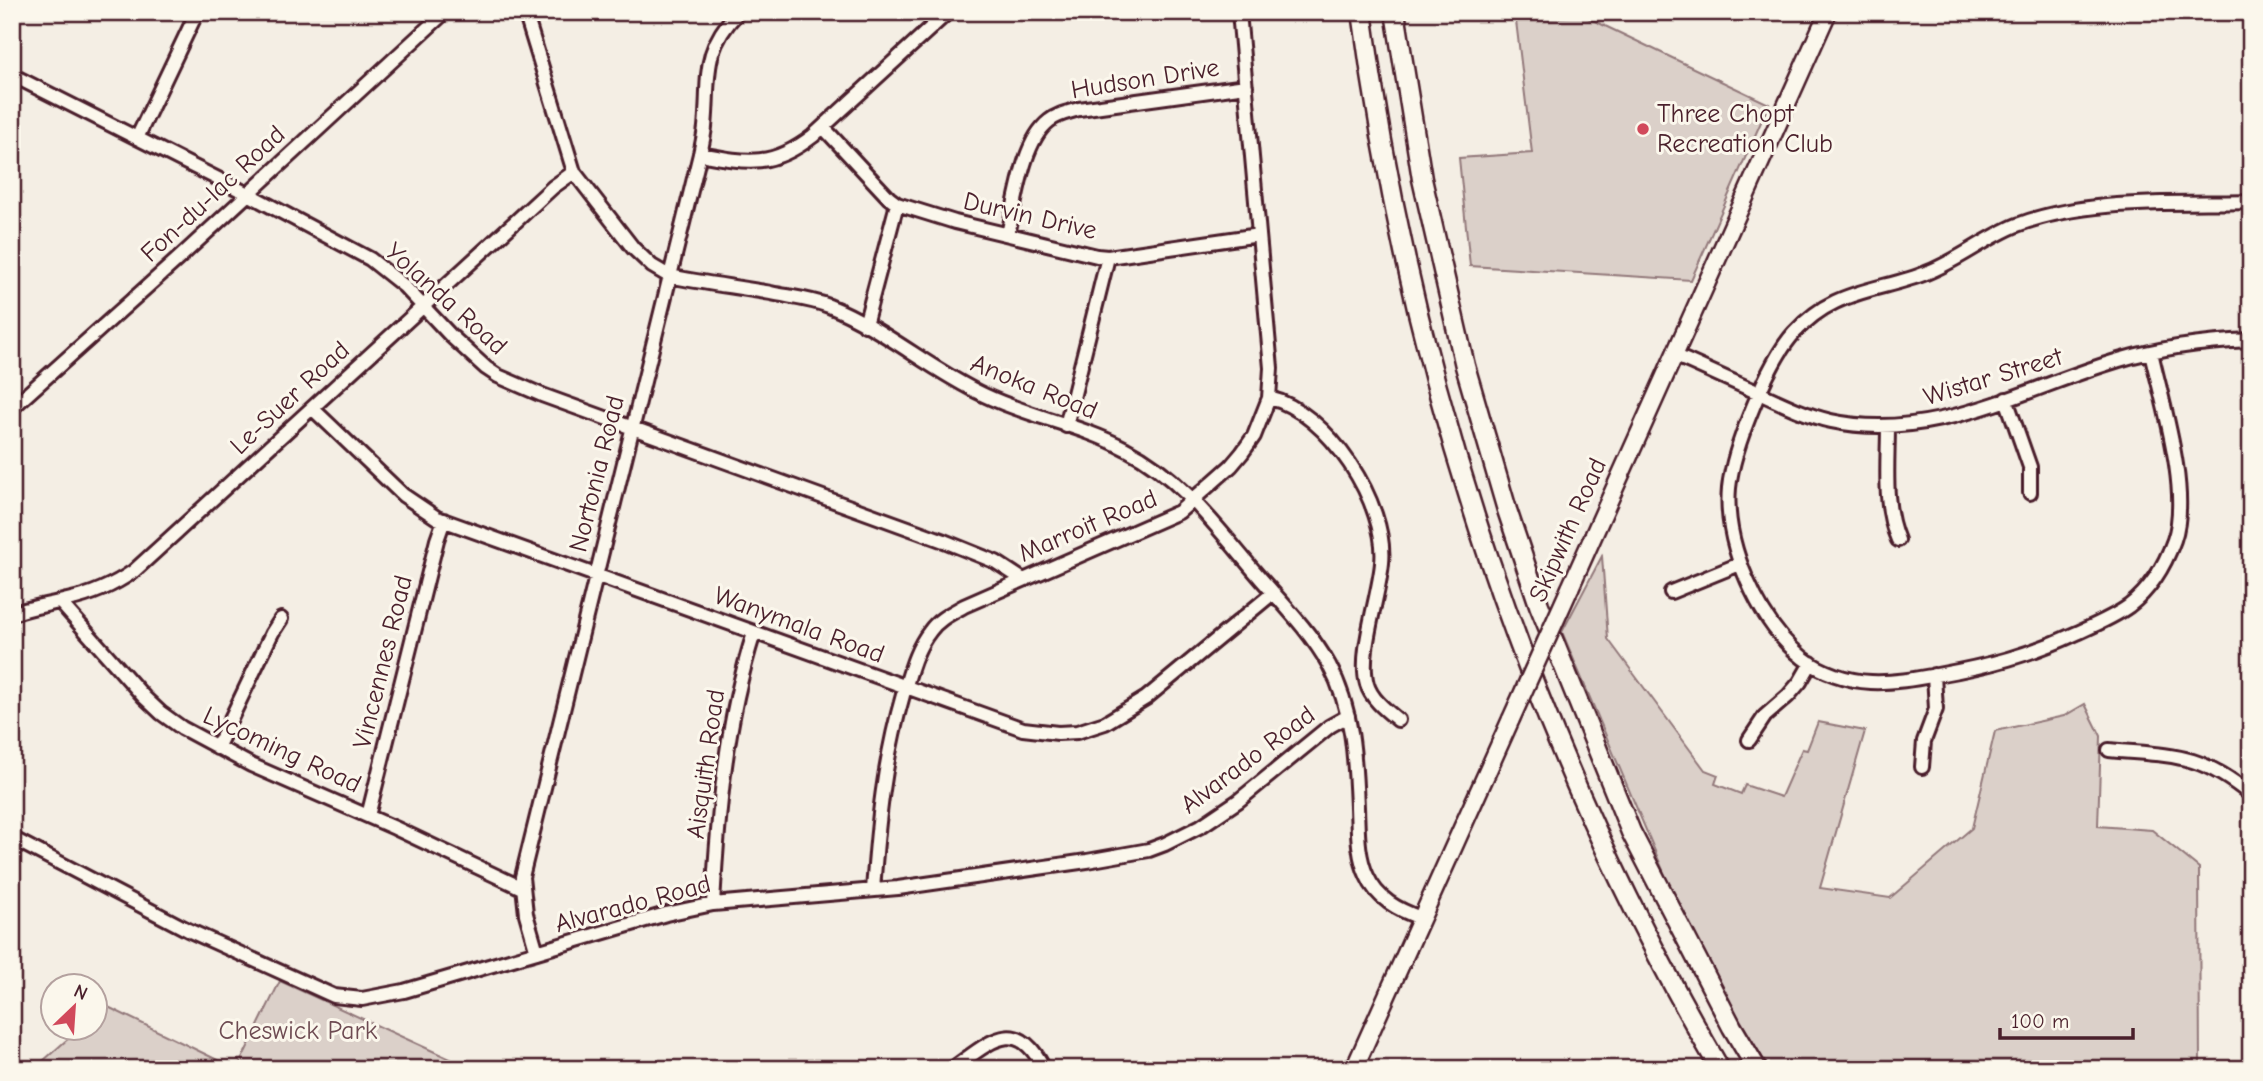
<svg xmlns="http://www.w3.org/2000/svg" width="2263" height="1081" viewBox="0 0 2263 1081" font-family="'Comic Neue',sans-serif">
	<rect width="100%" height="100%" fill="#f4eee4"/>
	<filter id="ink" filterUnits="userSpaceOnUse"><feTurbulence type="fractalNoise" baseFrequency=".0143" numOctaves="2"/><feDisplacementMap in="SourceGraphic" scale="14" xChannelSelector="R" yChannelSelector="G"/><feConvolveMatrix kernelMatrix="1 2 1 2 8 2 1 2 1" color-interpolation-filters="sRGB"/></filter>
	<g filter="url(#ink)">
		<path fill="#dbd0c9" stroke="#92787a" stroke-width="2" d="M1582,15L1769,104L1691,280L1470,266L1459,158L1532,153L1516,21Z
			M1602,556L1608,639L1705,770L1718,775L1715,784L1741,794L1745,785L1781,797L1802,749L1807,750L1818,722L1865,731L1820,888L1890,898L1972,828L1995,731L2064,716L2085,704L2101,736L2098,826L2152,830L2199,868L2200,1069H1769L1693,941L1562,632Z
			M280,981L472,1069H237Z
			M104,1005L236,1069H34L79,1029L94,1028L95,1014Z"/>
		<g fill="none" stroke-linecap="round" stroke-linejoin="round">
			<defs>
				<path id="minor" d="M525,12L574,172L633,248L652,266L669,276C703,283 737,287 771,293C790,297 811,299 829,306C884,328 930,370 984,395C1030,417 1081,425 1126,449C1182,477 1221,533 1262,580C1285,606 1312,634 1329,665C1353,709 1355,758 1357,807C1358,829 1357,855 1367,876C1377,899 1398,910 1421,918
					M12,75L248,194L370,259L404,286L451,336L486,368L498,376L542,395L944,541L996,562L1022,579
					M823,127L889,198L897,204L955,222L1097,256L1108,257L1259,235
					M137,138L197,12
					M700,154C748,163 772,168 813,136L948,12
					M1008,234C1016,202 1022,142 1049,121C1057,114 1069,112 1079,109L1246,86
					M865,325L897,204
					M2151,352C2162,402 2191,492 2174,540C2165,565 2151,589 2129,606C2114,617 2095,625 2077,633C2030,655 1988,666 1937,675C1915,679 1893,683 1871,682C1847,681 1821,672 1803,658C1758,622 1724,544 1729,488C1733,448 1768,362 1794,333C1806,320 1820,309 1835,302C1864,288 1897,285 1926,273C1958,261 1985,238 2017,225C2087,198 2176,204 2251,202
					M1674,355C1702,367 1729,380 1757,392C1781,403 1805,415 1831,421C1933,443 2025,388 2119,360C2162,347 2206,342 2251,340
					M1269,398C1328,411 1388,505 1382,563C1379,597 1358,654 1367,684C1371,699 1387,711 1398,720
					M2006,399L2030,467V493
					M12,408L179,258L445,12
					M313,409L403,495L437,518L1023,729L1058,733L1077,732L1105,723L1146,698L1273,593
					M1066,426L1108,257
					M1888,426C1888,464 1883,505 1898,540
					M1671,592L1740,564
					M60,602L144,697L161,713L182,728L251,765L395,828L522,888
					M12,614C30,607 48,605 67,600C91,595 114,585 134,571L502,234L553,187L574,172
					M1749,740L1765,716L1788,696L1800,682L1811,663
					M217,748L272,633L281,619
					M2109,750C2172,756 2199,752 2251,795
					M1922,767L1924,741L1936,709L1934,675
					M368,816L437,540L444,520
					M12,838L188,930L334,996L362,999L404,991L666,914L713,904L898,888L1087,861L1149,850L1165,844L1201,826L1238,801L1330,726L1348,716
					M873,890C878,822 884,761 903,695C910,673 915,650 930,631C938,619 952,613 964,606L1179,512L1231,466L1242,453L1254,436L1269,398L1271,368L1239,12
					M713,904C718,812 726,721 754,633
					M537,952L526,914L522,877L700,154C702,145 704,136 705,127C710,78 700,52 738,12
					M952,1069C989,1043 1017,1013 1044,1069"/>
				<path id="major" d="M1570,588L1828,12
					M1354,1069L1511,719"/>
				<path id="highway" d="M1362,12C1411,383 1532,746 1720,1069
					M1395,12L1422,179L1465,366L1507,510L1539,605L1631,832L1732,1027L1757,1069"/>
			</defs>
			<use href="#minor" stroke="#4a1f2b" stroke-width="18"/>
			<use href="#major" stroke="#4a1f2b" stroke-width="21"/>
			<use href="#highway" stroke="#4a1f2b" stroke-width="23"/>
			<use href="#minor" stroke="#fbf7ec" stroke-width="12"/>
			<use href="#major" stroke="#fbf7ec" stroke-width="16"/>
			<use href="#highway" stroke="#fbf7ec" stroke-width="18"/>
			<defs>
				<path id="major-bridge" d="M1511,719L1570,588"/>
			</defs>
			<use href="#major-bridge" stroke="#4a1f2b" stroke-width="21" stroke-linecap="butt"/>
			<use href="#major-bridge" stroke="#fbf7ec" stroke-width="16"/>
		</g>
	</g>
	<circle fill="#d1495b" stroke="#fbf7ec" stroke-width="2.5" cx="1643" cy="129" r="7"/>
	<g text-anchor="middle" dominant-baseline="central" stroke-width="6" stroke-linejoin="round" paint-order="stroke">
		<g font-size="26" fill="#4a1f2b" stroke="#fbf7ec">
			<text transform="translate(1145 79) rotate(-9)">Hudson Drive</text>
			<text transform="translate(213 194) rotate(-43)">Fon-du-lac Road</text>
			<text transform="translate(1030 216) rotate(13)">Durvin Drive</text>
			<text transform="translate(446 299) rotate(42)">Yolanda Road</text>
			<text transform="translate(1993 377) rotate(-17)">Wistar Street</text>
			<text transform="translate(1034 387) rotate(22)">Anoka Road</text>
			<text transform="translate(290 398) rotate(-43)">Le-Suer Road</text>
			<text transform="translate(597 474) rotate(-76)">Nortonia Road</text>
			<text transform="translate(1088 526) rotate(-23)">Marroit Road</text>
			<text transform="translate(1568 530) rotate(-66)">Skipwith Road</text>
			<text transform="translate(799 625) rotate(20)">Wanymala Road</text>
			<text transform="translate(383 662) rotate(-76)">Vincennes Road</text>
			<text transform="translate(282 750) rotate(25)">Lycoming Road</text>
			<text transform="translate(1248 760) rotate(-37)">Alvarado Road</text>
			<text transform="translate(706 764) rotate(-82)">Aisquith Road</text>
			<text transform="translate(633 904) rotate(-15)">Alvarado Road</text>
		</g>
		<g font-size="26" fill="#4a1f2b" stroke="#fbf7ec" text-anchor="start">
			<text x="1657" y="114">Three Chopt<tspan x="1657" dy="30">Recreation Club</tspan></text>
		</g>
		<g font-size="26" fill="#6e4b52" stroke="#fbf7ec">
			<text x="298" y="1031">Cheswick Park</text>
		</g>
	</g>
	<rect width="2263" height="1081" fill="none" stroke="#fbf7ec" stroke-width="42"/>
	<rect x="21" y="21" width="2221" height="1039" fill="none" stroke="#4a1f2b" stroke-width="2.5" filter="url(#ink)"/>
	<g transform="translate(74 1007) rotate(25)"><circle r="33" fill="#fbf7ec" stroke="#b4a19f" stroke-width="2"/>
	<path d="M0-5L12 26L0 18L-12 26Z" fill="#d1495b"/>
	<text y="-10" font-size="19" font-weight="bold" text-anchor="middle" fill="#4a1f2b">N</text>
	</g>
	<path d="M2000 1028v10h133v-10" fill="none" stroke="#4a1f2b" stroke-width="3.5"/>
	<text x="2011" y="1028" font-size="21" fill="#4a1f2b" stroke="#fbf7ec" stroke-width="5" paint-order="stroke">100 m</text>
</svg>
